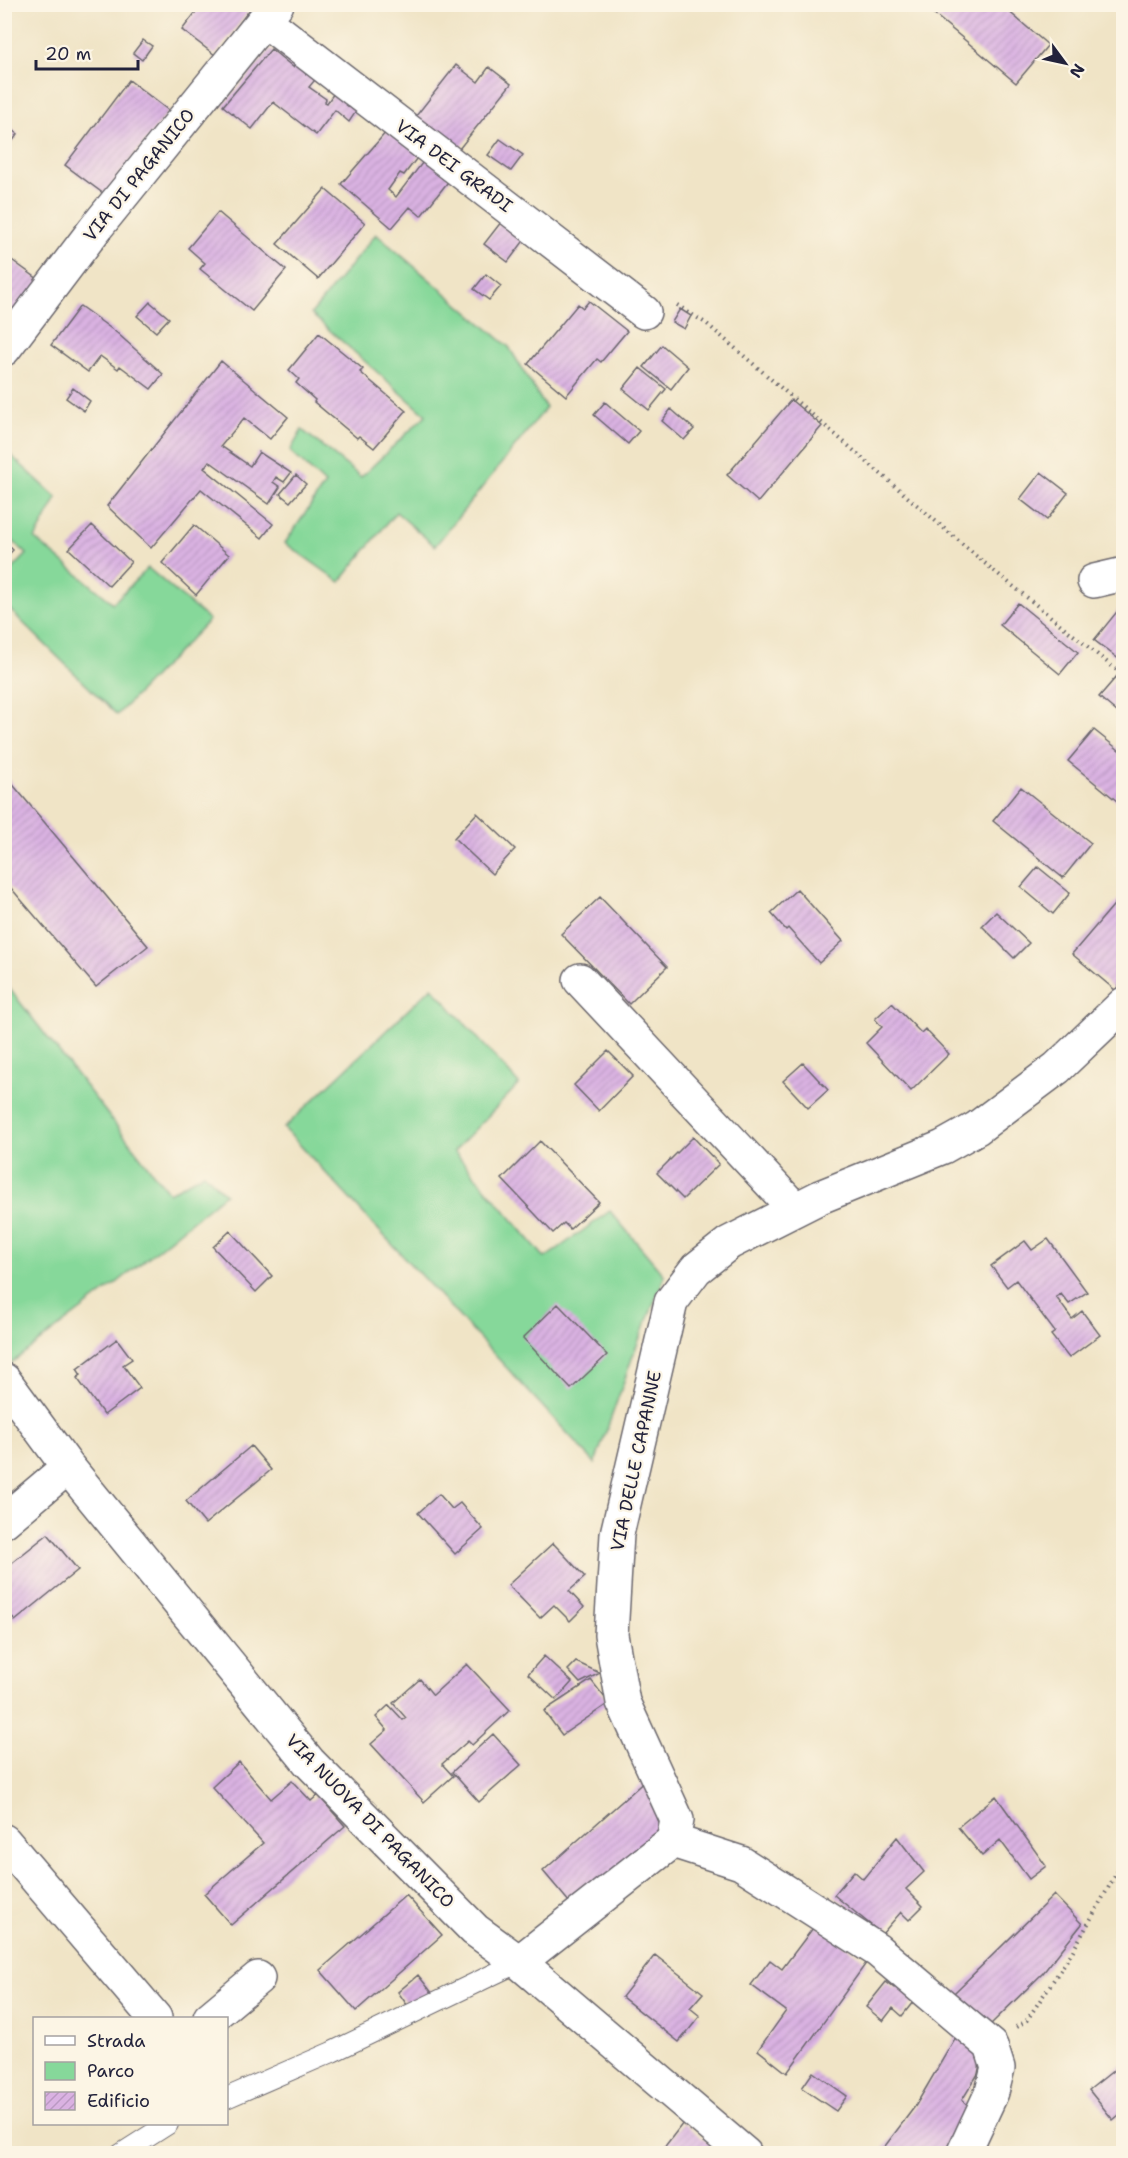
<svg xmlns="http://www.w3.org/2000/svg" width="1128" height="2158" viewBox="0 0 1128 2158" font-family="'Shantell Sans',sans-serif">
	<defs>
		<pattern id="building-hatch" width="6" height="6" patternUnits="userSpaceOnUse" patternTransform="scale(1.5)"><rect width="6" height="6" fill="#dab2e2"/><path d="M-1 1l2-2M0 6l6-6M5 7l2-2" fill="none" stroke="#bb99c3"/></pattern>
	</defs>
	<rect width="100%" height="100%" fill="#fcf5e5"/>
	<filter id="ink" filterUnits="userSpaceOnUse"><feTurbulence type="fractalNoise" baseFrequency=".0167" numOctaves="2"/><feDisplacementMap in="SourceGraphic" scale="12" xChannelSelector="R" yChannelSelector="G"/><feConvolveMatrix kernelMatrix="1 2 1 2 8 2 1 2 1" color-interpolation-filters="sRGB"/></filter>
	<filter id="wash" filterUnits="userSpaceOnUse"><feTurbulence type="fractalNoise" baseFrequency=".008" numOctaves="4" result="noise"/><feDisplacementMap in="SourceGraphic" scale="24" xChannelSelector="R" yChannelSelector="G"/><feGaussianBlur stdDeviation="1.35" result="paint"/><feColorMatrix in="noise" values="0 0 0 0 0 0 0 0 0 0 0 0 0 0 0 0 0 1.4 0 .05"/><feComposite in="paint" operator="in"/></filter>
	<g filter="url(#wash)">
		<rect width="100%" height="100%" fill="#f0e4c6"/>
		<path fill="#86d89a" stroke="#547d6a" stroke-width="1.5" d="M376,234L509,347L546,408L435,546L396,512L340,582L285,543L325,484L290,451L302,430L361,477L426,415L311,314Z
			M4,449L57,498L35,539L113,603L148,568L209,620L117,715L5,605V577L27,554L5,534Z
			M5,983L169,1193L204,1173L225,1194L118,1282L10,1364L4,1356Z
			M432,987L519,1084L454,1151L545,1258L610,1211L665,1276L635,1350L595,1463L284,1128Z"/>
		<g id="blocks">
			<path fill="url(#building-hatch)" d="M202,4H254L215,55L182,30Z
				M922,4H1000L1048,45L1016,83Z
				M143,40L152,46L142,60L133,53Z
				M271,49L293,67L299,60L319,75L309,87L326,99L325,102L327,103L336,90L359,107L349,122L335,110L316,135L273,102L252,129L223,106Z
				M456,65L478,82L489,67L511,84L455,154L412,121Z
				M129,80L169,111L104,194L65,165Z
				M4,123L18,134L4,152Z
				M387,131L420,154L404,175L400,173L388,190L396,197L426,158L451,178L421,216L410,207L392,228L341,184Z
				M500,139L523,155L511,171L488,155Z
				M325,189L365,223L318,279L277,244Z
				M218,212L286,270L252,311L200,269L205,263L188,248Z
				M505,217L529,234L508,262L484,244Z
				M9,258L42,282L4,335V264Z
				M486,274L501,286L489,300L474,289Z
				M589,301L627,331L601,362L597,359L566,396L528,364L578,304L583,308Z
				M150,302L169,318L156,332L137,316Z
				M80,306L117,333L163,374L151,389L120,366L118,369L100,356L88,372L51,345Z
				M680,309L691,316L684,329L672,322Z
				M319,333L363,369L360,372L406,411L374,448L359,436L357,438L314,402L315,400L296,383L299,379L289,370Z
				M662,345L688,367L671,389L644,367Z
				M221,361L288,417L270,439L244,418L221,446L250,466L259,452L291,473L284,482L276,477L273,482L280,487L269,504L209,461L204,468L273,524L262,538L201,489L151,548L107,506Z
				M640,368L666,389L649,410L623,389Z
				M73,388L90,401L84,411L66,398Z
				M791,400L822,426L758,502L727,475Z
				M605,402L639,431L628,444L594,415Z
				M671,409L694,429L684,440L662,421Z
				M1041,472L1068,493L1047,520L1020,499Z
				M296,475L306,484L290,502L280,494Z
				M92,525L131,562L109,586L69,549Z
				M194,525L229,555L196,595L162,563Z
				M4,541L13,550L4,559Z
				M1018,603L1078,652L1060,674L1000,625Z
				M1124,603V663L1094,640Z
				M1117,676L1124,681V718L1099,697Z
				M1094,730L1124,754V793L1117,801L1068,761Z
				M4,774L148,946L96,987L4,880Z
				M1021,787L1091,843L1063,878L993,821Z
				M477,813L515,849L492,874L454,838Z
				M1038,867L1070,893L1053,914L1021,887Z
				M797,889L843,941L819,963L788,928L786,930L771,913Z
				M1124,893V981L1115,990L1072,954Z
				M600,897L667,967L629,1004L561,934Z
				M996,912L1029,943L1014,958L982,926Z
				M892,1003L921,1033L925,1029L949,1054L911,1091L866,1043L882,1027L875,1019Z
				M608,1051L633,1076L599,1111L574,1085Z
				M803,1063L828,1090L808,1108L783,1081Z
				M693,1137L719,1164L683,1199L657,1173Z
				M540,1141L599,1202L570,1229L564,1223L553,1233L502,1179Z
				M230,1231L272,1276L256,1292L213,1247Z
				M1048,1239L1087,1292L1069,1304L1061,1294L1056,1297L1072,1319L1082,1311L1100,1335L1069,1358L1051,1335L1055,1332L1016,1280L1007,1287L991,1266L1025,1241L1032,1250Z
				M558,1304L607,1355L571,1389L523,1338Z
				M117,1339L132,1359L123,1365L140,1388L104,1415L77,1378L81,1375L77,1369Z
				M251,1446L271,1470L205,1524L186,1501Z
				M439,1494L452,1509L460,1503L483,1529L455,1554L418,1513Z
				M48,1534L78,1570L15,1621L4,1607V1569Z
				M553,1543L585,1577L569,1591L584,1607L570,1621L554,1605L540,1618L508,1585Z
				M544,1656L572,1682L556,1700L528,1674Z
				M576,1662L600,1673L580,1683L568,1670Z
				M467,1664L510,1710L472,1745L468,1741L442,1764L453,1776L424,1802L371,1744L387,1730L376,1717L389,1705L403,1720L406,1718L393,1703L420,1679L433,1695Z
				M591,1680L609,1703L562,1735L544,1711Z
				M493,1734L521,1765L479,1802L452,1772Z
				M239,1762L271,1799L292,1781L311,1801L318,1795L345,1826L231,1925L204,1894L263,1843L212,1787Z
				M646,1780L662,1819L661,1835L575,1909L543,1871Z
				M996,1796L1046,1866L1029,1879L1000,1840L982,1856L958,1827Z
				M897,1837L924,1872L906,1889L923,1906L909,1920L901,1912L882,1934L834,1895L854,1871L863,1879Z
				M406,1895L442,1935L356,2011L320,1970Z
				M1054,1895L1082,1924L1043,1973L988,2027L954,1993Z
				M816,1924L867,1962L787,2073L758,2050L786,2011L751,1985L770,1960L782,1969Z
				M655,1955L703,1993L690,2008L700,2016L679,2042L622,1997Z
				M418,1975L433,1994L407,2005L398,1992Z
				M886,1982L894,1988L898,1982L917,1997L902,2016L893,2008L883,2021L866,2007Z
				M961,2028L982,2054L978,2074L962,2100L971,2108L947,2154H879L916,2105Z
				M1124,2062V2111L1113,2120L1089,2090Z
				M813,2072L847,2096L836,2111L802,2088Z
				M683,2123L722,2154H659Z"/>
		</g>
	</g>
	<g filter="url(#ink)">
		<use href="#blocks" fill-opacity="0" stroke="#6a666c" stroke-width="1.5"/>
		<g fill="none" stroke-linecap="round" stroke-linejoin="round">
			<defs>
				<path id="service" d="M226,2098L332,2052L519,1962
					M121,2154L168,2124"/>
				<path id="minor" d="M264,20L644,312
					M4,349L95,229L277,4
					M1094,581L1124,574
					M580,980L795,1209
					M4,1380L68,1467L309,1762L475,1930L519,1962L745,2154
					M4,1521L68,1467
					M4,1841L155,2018
					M519,1962L673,1841
					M210,2018L258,1978
					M963,2154L992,2092L998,2068L991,2046L877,1950L741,1863L673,1841L677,1820L623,1702L611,1635L617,1534L671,1302L696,1269L729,1243L820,1197L943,1147L977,1128L1057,1068L1124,1004"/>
			</defs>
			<use href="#service" stroke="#6a666c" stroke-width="22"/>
			<use href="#minor" stroke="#6a666c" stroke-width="36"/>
			<path stroke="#6a666c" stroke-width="4" stroke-dasharray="1.5 4.5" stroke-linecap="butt" d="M677,305L707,324L982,561L1124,676
				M1016,2027L1027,2020L1071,1954L1124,1860"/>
			<use href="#service" stroke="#fff" stroke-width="20"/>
			<use href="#minor" stroke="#fff" stroke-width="33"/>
		</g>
	</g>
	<g text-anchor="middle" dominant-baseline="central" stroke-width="4.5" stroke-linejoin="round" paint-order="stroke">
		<g font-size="18" fill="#22223b" stroke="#fcf5e5">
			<text transform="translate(454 166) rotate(37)">VIA DEI GRADI</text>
			<text transform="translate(139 175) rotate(-51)">VIA DI PAGANICO</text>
			<text transform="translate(636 1461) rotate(-78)">VIA DELLE CAPANNE</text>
			<text transform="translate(370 1821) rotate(46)">VIA NUOVA DI PAGANICO</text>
		</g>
	</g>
	<rect width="1128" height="2158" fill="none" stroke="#fcf5e5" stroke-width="24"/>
	<rect x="33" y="2017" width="195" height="108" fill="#fcf5e5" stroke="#a5a1a1" stroke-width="1.5"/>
	<rect x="45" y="2036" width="30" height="9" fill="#ffffff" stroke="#a5a1a1" stroke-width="1.5"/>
	<text x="87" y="2047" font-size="18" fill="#22223b">Strada</text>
	<rect x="45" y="2062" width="30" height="18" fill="#86d89a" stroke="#a5a1a1" stroke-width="1.5"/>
	<text x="87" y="2077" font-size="18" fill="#22223b">Parco</text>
	<rect x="45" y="2092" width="30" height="18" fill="url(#building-hatch)" stroke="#a5a1a1" stroke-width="1.5"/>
	<text x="87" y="2107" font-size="18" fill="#22223b">Edificio</text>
	<g transform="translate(1065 63) rotate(123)" stroke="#fcf5e5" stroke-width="4.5" paint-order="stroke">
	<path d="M0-4.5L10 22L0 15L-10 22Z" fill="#22223b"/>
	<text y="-9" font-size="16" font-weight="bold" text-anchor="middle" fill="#22223b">N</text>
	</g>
	<path d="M36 60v9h102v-9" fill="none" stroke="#22223b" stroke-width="3"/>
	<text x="45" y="60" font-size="18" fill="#22223b" stroke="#fcf5e5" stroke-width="4.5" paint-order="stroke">20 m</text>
</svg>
